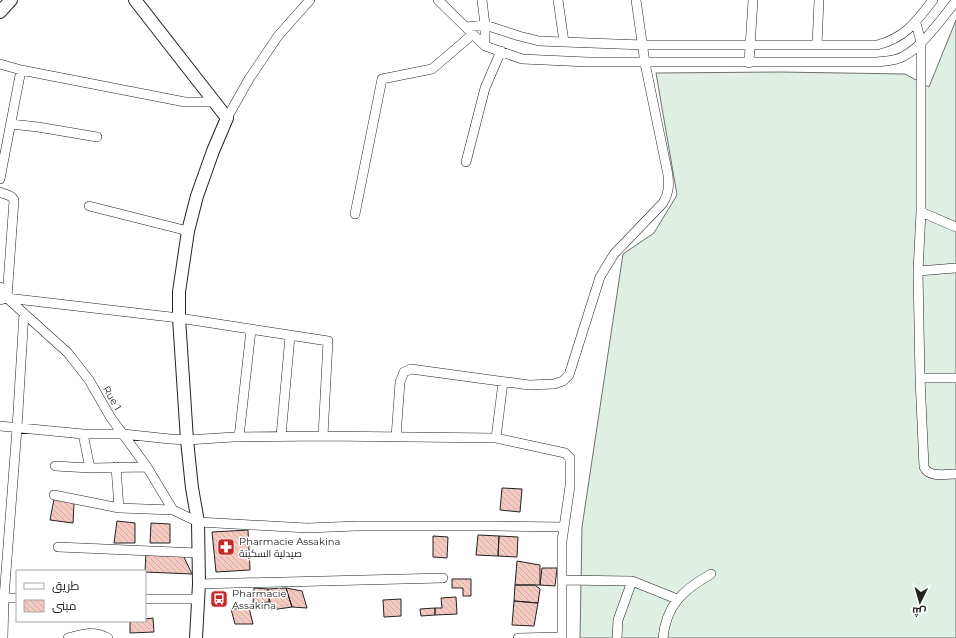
<svg xmlns="http://www.w3.org/2000/svg" width="956" height="638" viewBox="0 0 956 638" font-family="Montserrat,Cairo,sans-serif">
	<defs>
		<pattern id="building-back-hatch" width="6" height="6" patternUnits="userSpaceOnUse"><rect width="6" height="6" fill="#f3c9c0"/><path d="M-1 5l2 2M0 0l6 6M5-1l2 2" fill="none" stroke="#d0aca5"/></pattern>
	</defs>
	<rect width="100%" height="100%" fill="#fff"/>
	<path fill="#e0efe3" stroke="#6f6f6f" d="M956,20V638H580L582,527L623,254L654,233L677,195L656,73L780,72L905,74L929,87Z"/>
	<path fill="url(#building-back-hatch)" stroke="#222" d="M502,488L522,489L520,512L500,510Z
		M54,499L74,503L73,523L50,520Z
		M117,521L135,523V543H114Z
		M151,523L170,524V543H150Z
		M248,530L250,570L216,572L212,532Z
		M478,535L499,536L498,556L476,555Z
		M433,536L448,537L447,558L433,557Z
		M499,536L518,537L517,557L498,556Z
		M146,553L183,555L192,574L145,572Z
		M517,561L540,565V585H515Z
		M542,568H557L555,586L540,585Z
		M452,579H471V596H463V588H452Z
		M515,585H535L540,589L538,603L514,601Z
		M254,588L268,589L269,602L253,604Z
		M286,588L292,607L271,610L268,589Z
		M286,588L302,591L307,608L292,607Z
		M456,597L457,614L435,615V608H442L441,598Z
		M401,599V616L384,617L383,600Z
		M514,601L538,603L534,626L512,625Z
		M249,608L253,624H235L231,609Z
		M435,608V615L421,616L420,609Z
		M153,618L154,632L130,633V621H145V619Z"/>
	<g fill="none" stroke-linecap="round" stroke-linejoin="round">
		<defs>
			<path id="minor" d="M438,0L485,46L522,59L588,62H877C886,61 896,61 904,56C922,47 943,17 956,1
				M482,0L485,25V46
				M558,0L564,42
				M916,23L921,42V212L918,271L920,378L924,467C929,478 946,474 956,474
				M466,27L485,25L519,36L539,41L564,42L643,45H877C905,38 916,22 933,0
				M817,45L819,0
				M749,63L753,0
				M0,64L21,70L185,102H215
				M227,118L249,79L278,36L310,0
				M11,124L38,127L97,137
				M466,162L485,88L501,51
				M0,179L21,70
				M0,192C5,195 11,194 14,200L7,298
				M89,206L188,231
				M921,212L956,227
				M355,214L382,79L432,69L473,34
				M918,271L956,268
				M0,287L7,298L68,353L89,380L111,418L147,467L173,510L198,522L307,528L357,526H494L564,527
				M0,300L7,298L179,318L328,341L323,436
				M920,378H956
				M503,382L496,438L565,453L570,458V486L562,541V638
				M0,426L83,434H123L170,439L187,440L234,437L323,436L496,438
				M83,434L90,468L147,467
				M281,436L290,336
				M239,437L251,330
				M396,437L400,382L404,372L411,369L529,385L554,384L563,381L569,375L600,277L614,254L663,203C669,193 669,186 668,175L645,63L636,0
				M55,466L90,468
				M116,467L119,508
				M54,495L119,508L173,510
				M58,547L198,553
				M562,580L632,581L677,599
				M199,584L443,578
				M4,598H17
				M145,599H198
				M3,638L4,598L17,428L24,313
				M68,638C82,634 94,630 108,638
				M518,638L562,637
				M617,638L618,620L632,581
				M663,638C666,605 683,590 711,574"/>
			<path id="tertiary" d="M135,0L227,118L213,151L197,196L188,231L179,292V318L187,440L192,488L198,522L199,584L196,638
				M0,12L11,0"/>
		</defs>
		<use href="#minor" stroke="#222" stroke-width="10"/>
		<use href="#tertiary" stroke="#222" stroke-width="14"/>
		<use href="#minor" stroke="#fff" stroke-width="9"/>
		<use href="#tertiary" stroke="#fff" stroke-width="12"/>
	</g>
	<defs>
		<symbol id="pharmacy-square" viewBox="-11 -11 22 22"><rect x="-9" y="-9" width="18" height="18" rx="4" fill="#c62828" stroke="#fff"/><path d="M-2-6h4v4h4v4h-4v4h-4v-4h-4v-4h4Z" fill="#fff"/></symbol>
		<symbol id="bus-square" viewBox="-11 -11 22 22"><rect x="-9" y="-9" width="18" height="18" rx="4" fill="#c62828" stroke="#fff"/><path d="M-5-6H5V4H4V6H2V4H-2V6H-4V4H-5ZM-3.5-4V0h7V-4ZM-3.5 1.2v1.5H-2V1.2ZM2 1.2v1.5H3.5V1.2Z" fill="#fff"/></symbol>
	</defs>
	<g fill-rule="evenodd">
		<use href="#pharmacy-square" x="216" y="537" width="20" height="20"/>
		<use href="#bus-square" x="209" y="589" width="20" height="20"/>
	</g>
	<g text-anchor="middle" dominant-baseline="central" stroke-width="3" stroke-linejoin="round" paint-order="stroke">
		<g font-size="10" fill="#222" stroke="#fff">
			<text transform="translate(112 398) rotate(60)">Rue 1</text>
		</g>
		<g font-size="10" fill="#222" stroke="#fff" text-anchor="start">
			<text x="239" y="541">Pharmacie Assakina<tspan x="239" dy="12">صيدلية السكينة</tspan></text>
			<text x="232" y="593">Pharmacie<tspan x="232" dy="12">Assakina</tspan></text>
		</g>
	</g>
	<rect x="16" y="570" width="130" height="52" fill="#ffffff" stroke="#a7a7a7"/>
	<rect x="24" y="583" width="20" height="6" fill="#ffffff" stroke="#a7a7a7"/>
	<text x="52" y="590" font-size="12" fill="#222222">طريق</text>
	<rect x="24" y="600" width="20" height="12" fill="url(#building-back-hatch)" stroke="#a7a7a7"/>
	<text x="52" y="610" font-size="12" fill="#222222">مبنى</text>
	<g transform="translate(920 602) rotate(185)" stroke="#ffffff" stroke-width="3" paint-order="stroke">
	<path d="M0-3L7 15L0 10L-7 15Z" fill="#222222"/>
	<text y="-6" font-size="11" font-weight="bold" text-anchor="middle" fill="#222222">ش</text>
	</g>
</svg>
